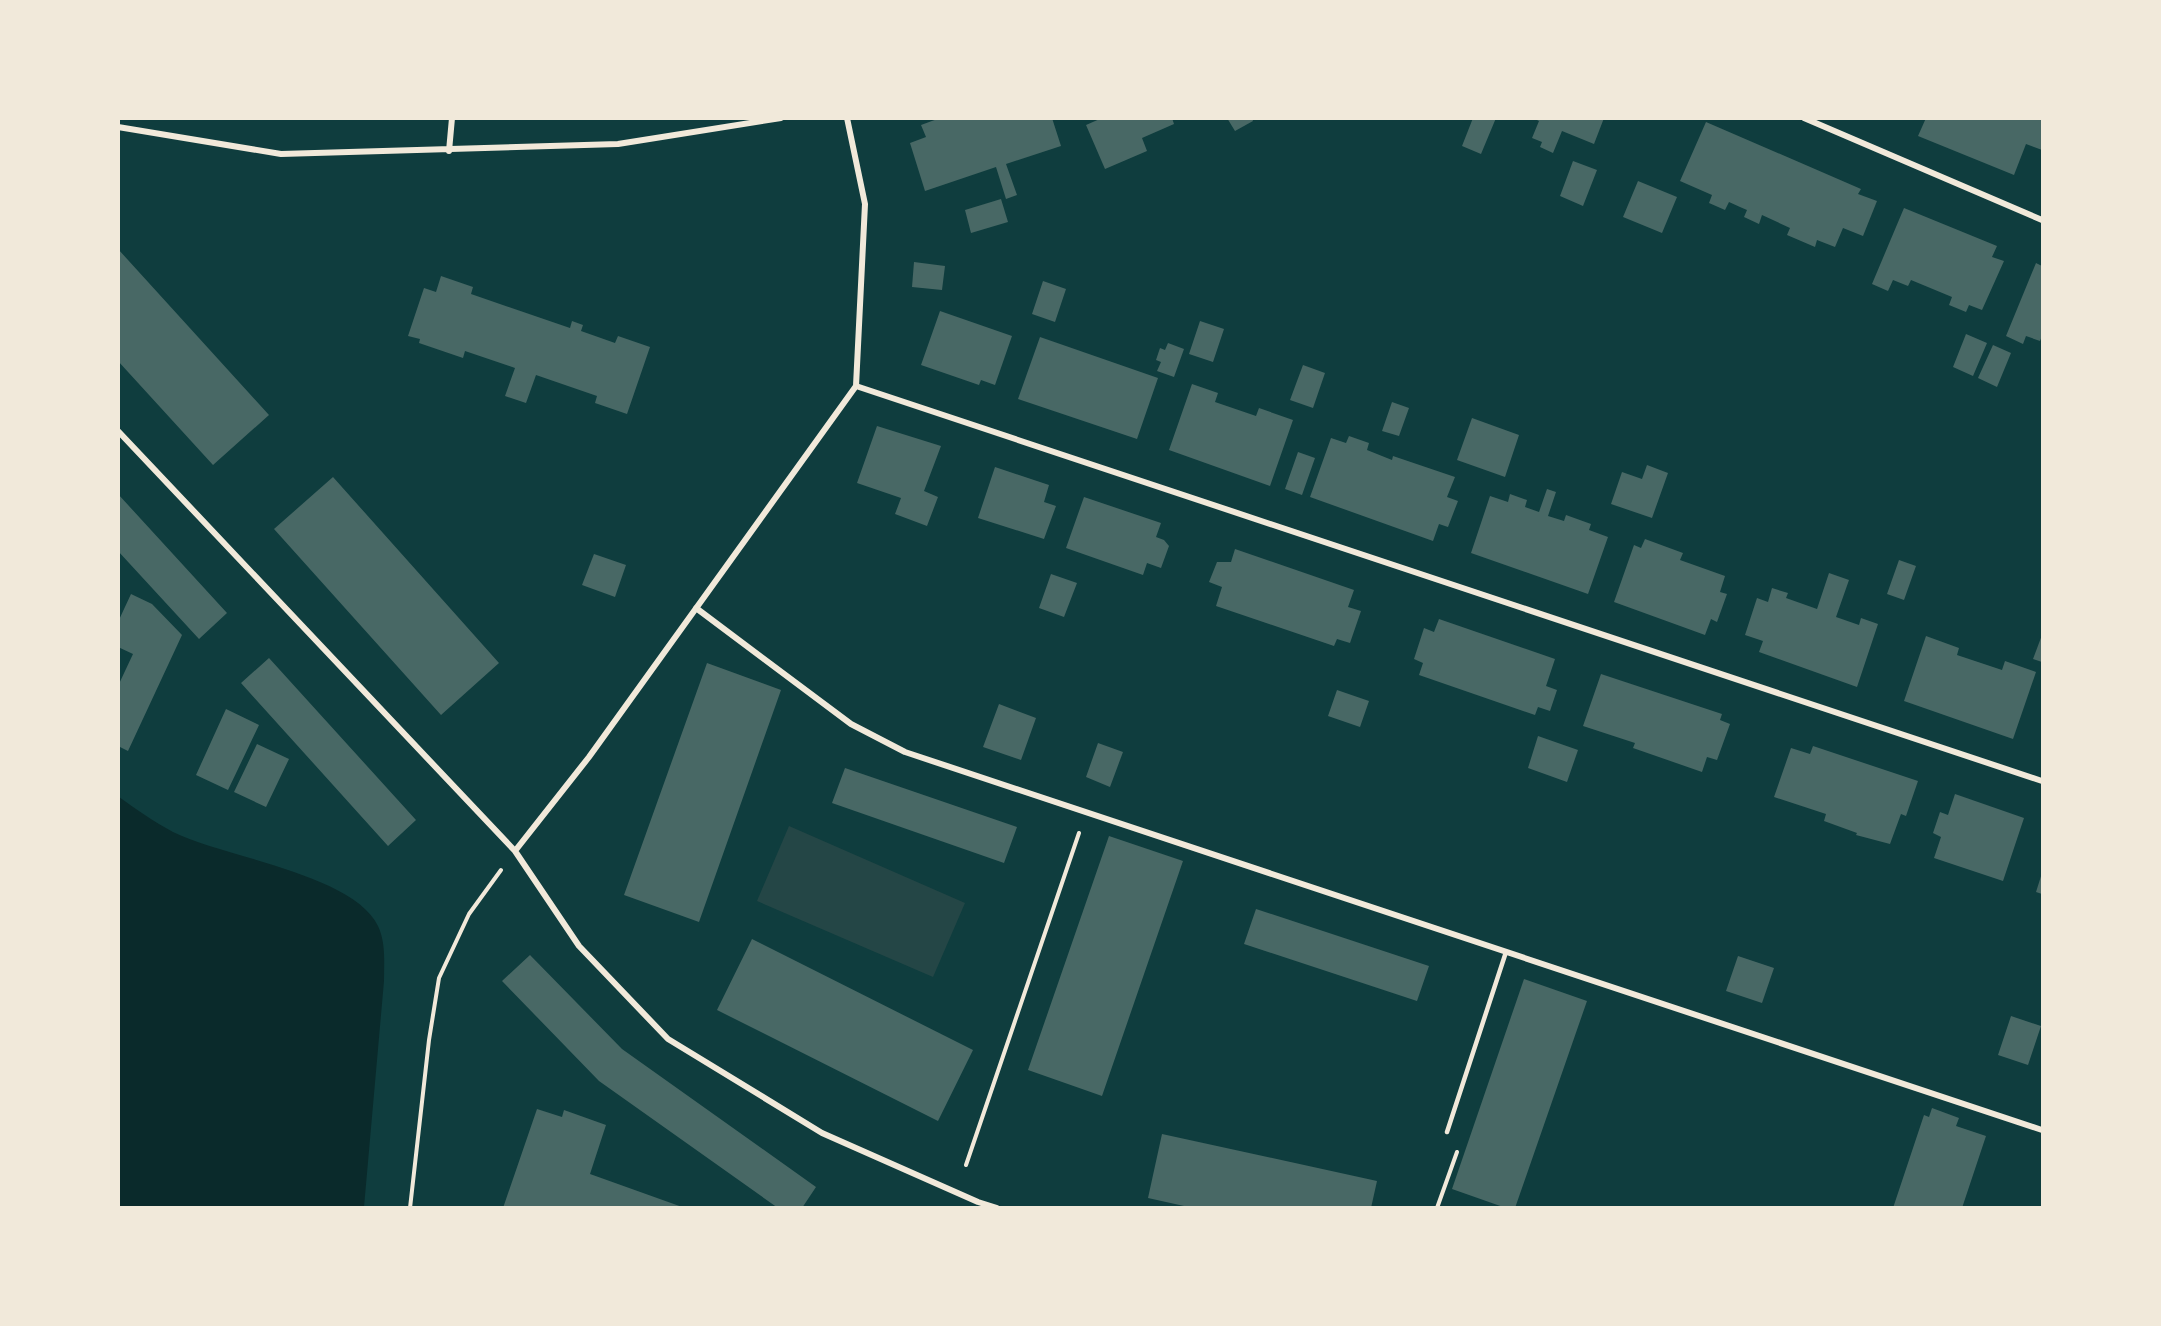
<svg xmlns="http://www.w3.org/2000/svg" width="2161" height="1326" viewBox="0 0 2161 1326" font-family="Cabin,sans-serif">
	<rect width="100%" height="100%" fill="#0f3d3e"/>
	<path fill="#244646" d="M789,826L965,903L933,977L757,901Z"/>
	<path fill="#0a2a2b" d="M119,797C136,809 154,822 173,832C223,857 353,874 378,926C386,943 384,963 384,981L364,1207H119Z"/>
	<path fill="#486865" d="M940,118H1052L1061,146L1006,164L1017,195L1006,199L996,167L925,191L910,143L926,137L921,125Z
		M1102,118H1172L1174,124L1142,138L1147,151L1105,169L1086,125Z
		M1227,118H1252L1253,121L1235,131Z
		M1473,118H1496L1481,154L1462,146Z
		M1533,118H1604L1594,144L1562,131L1553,153L1540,147L1542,142L1532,138L1539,121Z
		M1926,118H2042V150L2026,144L2014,175L1918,136Z
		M1706,122L1861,189L1858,194L1877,201L1863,236L1843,228L1835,247L1817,240L1815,247L1787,235L1790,228L1762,215L1759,224L1744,217L1747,210L1740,207L1729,202L1725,210L1709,203L1712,195L1680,181Z
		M1573,161L1597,170L1583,206L1560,196Z
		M1638,181L1677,197L1662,233L1623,217Z
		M1001,199L1008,222L971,233L965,210Z
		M1904,208L1997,246L1992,257L2004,261L1982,310L1969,305L1966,312L1949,305L1952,297L1911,280L1908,286L1893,280L1888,291L1872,284Z
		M118,249L269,415L213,465L118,361Z
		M914,262L945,266L942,290L912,287Z
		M2036,263L2042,266V336L2040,341L2026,336L2023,344L2006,336Z
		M441,276L473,287L471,294L570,328L572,321L583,325L581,331L615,343L618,336L650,347L627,414L595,403L597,396L536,375L526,403L505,396L515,368L465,351L463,358L419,343L420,339L408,336L424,288L436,292Z
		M1043,281L1066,289L1055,322L1032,314Z
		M940,311L1012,336L995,385L981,380L979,385L921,365Z
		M1200,321L1224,329L1213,362L1189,354Z
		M1966,334L1987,343L1973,376L1953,367Z
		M1040,337L1158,378L1137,439L1018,399Z
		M1168,343L1184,349L1174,377L1157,371L1161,362L1156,360L1160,348L1165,350Z
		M1993,345L2011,353L1997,387L1978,378Z
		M1303,365L1325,373L1313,408L1290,400Z
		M1192,384L1218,393L1215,402L1256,416L1259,408L1293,420L1270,486L1169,450Z
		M1392,402L1409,408L1399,436L1382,431Z
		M1472,418L1519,435L1505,477L1457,460Z
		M877,426L941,446L924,491L938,497L927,526L895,514L901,498L857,483Z
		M1349,436L1369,443L1367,450L1392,460L1393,456L1455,477L1447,497L1458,501L1448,527L1439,524L1433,541L1310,497L1331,438L1346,443Z
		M1298,452L1315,458L1302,495L1285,489Z
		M1647,465L1668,473L1652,518L1611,504L1622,472L1642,479Z
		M995,467L1049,485L1044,502L1056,506L1044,539L978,518Z
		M333,477L499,663L441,715L274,529Z
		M1547,489L1556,492L1548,516L1564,521L1566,515L1591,524L1589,530L1608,537L1588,594L1471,553L1490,496L1508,502L1510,494L1527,500L1525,507L1539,512Z
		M118,494L227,613L199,639L118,551Z
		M1084,497L1161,523L1156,537L1164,540L1169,546L1161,568L1147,563L1143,575L1066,548Z
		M1645,539L1683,553L1680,560L1725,576L1720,592L1727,594L1717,622L1711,619L1705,635L1614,602L1634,545L1641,548Z
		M1235,549L1354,590L1348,607L1361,611L1350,643L1337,639L1334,646L1216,606L1222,587L1209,582L1217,562H1231Z
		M594,554L626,565L615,597L582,585Z
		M1899,560L1916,566L1904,600L1887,594Z
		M1829,573L1849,580L1836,617L1859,625L1861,618L1878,624L1857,687L1759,652L1763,641L1745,635L1757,598L1768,602L1772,588L1788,593L1786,598L1817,609Z
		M1051,574L1077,583L1064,617L1039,608Z
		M131,594L152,604L182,635L128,751L118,746V686L133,654L118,647V622Z
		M1439,619L1555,659L1546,686L1557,690L1550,711L1538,707L1535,715L1419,675L1423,663L1414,659L1424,628L1434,632Z
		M2042,635V662L2033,659Z
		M1926,636L1959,648L1957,655L2002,670L2005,661L2036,672L2013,739L1904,701Z
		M269,658L416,820L388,846L241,683Z
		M707,663L781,690L699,922L624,895Z
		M1601,674L1722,714L1720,720L1730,724L1717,760L1707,757L1702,772L1633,748L1635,743L1583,726Z
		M1337,690L1369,701L1360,727L1328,716Z
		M999,704L1036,718L1021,760L983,747Z
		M226,709L259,725L228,790L196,775Z
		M1538,736L1578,750L1567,782L1528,768Z
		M1098,743L1123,752L1110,787L1086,777Z
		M257,744L289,759L266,807L234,792Z
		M1813,746L1918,781L1906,816L1901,814L1890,844L1856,835L1857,833L1824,821L1826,814L1774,797L1791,748L1810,754Z
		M845,768L1017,827L1004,863L832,803Z
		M1955,794L2024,818L2003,881L1934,858L1941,837L1933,833L1940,812L1948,815Z
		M1109,836L1183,861L1102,1096L1028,1070Z
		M2042,873V894L2036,892Z
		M1256,909L1429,966L1417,1001L1244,944Z
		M752,939L973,1050L938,1121L717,1010Z
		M530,955L622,1049L816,1187L802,1208H778L599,1081L502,981Z
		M1738,956L1774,968L1762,1003L1726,991Z
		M1524,979L1587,1001L1515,1208H1506L1452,1189Z
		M2011,1016L2041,1026L2028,1065L1998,1055Z
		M1932,1108L1959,1118L1956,1126L1986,1136L1962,1208H1893L1924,1115L1929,1117Z
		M537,1109L562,1117L564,1110L606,1125L590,1174L685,1208H503Z
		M1162,1134L1377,1181L1371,1208H1193L1148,1198Z"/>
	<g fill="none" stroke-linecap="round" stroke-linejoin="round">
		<path stroke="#f1e9da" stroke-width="4" d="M966,1165L1079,833
			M410,1208L429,1040L439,978L469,914L501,870
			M1437,1208L1457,1152"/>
		<path stroke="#f1e9da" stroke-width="4.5" d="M1447,1132L1506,952"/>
		<path stroke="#f1e9da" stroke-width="6" d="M1804,118L2042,220
			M118,127L281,154L618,144L781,118
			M449,151L452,118
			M856,386L2042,781
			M118,431L515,851L579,946L668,1039L822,1133L978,1202L997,1208
			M696,608L851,724L905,752L2042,1130
			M515,851L589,757L856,386L865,204L847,118"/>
	</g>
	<rect width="2161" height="1326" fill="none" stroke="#f1e9da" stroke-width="240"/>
</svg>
